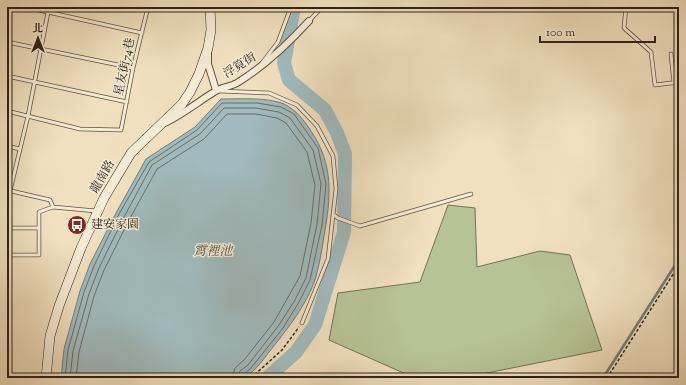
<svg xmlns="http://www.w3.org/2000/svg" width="686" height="385" viewBox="0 0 686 385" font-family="'Sorts Mill Goudy','Noto Serif TC',serif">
	<rect width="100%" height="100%" fill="#f1e0bf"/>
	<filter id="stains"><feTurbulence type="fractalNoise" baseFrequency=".005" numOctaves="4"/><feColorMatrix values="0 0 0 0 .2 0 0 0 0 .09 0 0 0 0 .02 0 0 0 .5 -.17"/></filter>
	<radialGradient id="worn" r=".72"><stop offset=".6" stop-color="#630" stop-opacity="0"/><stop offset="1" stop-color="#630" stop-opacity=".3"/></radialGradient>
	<path fill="#b6c395" stroke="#727256" d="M448,205L475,208L477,267L540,251L570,255L602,350L482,374L408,375L329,340L338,293L420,282Z"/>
	<path fill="#a0babd" stroke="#727d7b" d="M221,99C238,99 268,97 284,104C296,110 304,120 311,131C334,165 331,197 324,236C322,251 319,266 315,280C306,305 289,327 273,347C264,358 257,370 244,378H61L64,349L80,291L90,264L116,213L146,159L195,127Z"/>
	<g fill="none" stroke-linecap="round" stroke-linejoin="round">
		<path stroke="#676e6a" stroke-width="1" d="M65,378L68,350L84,292L94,266L119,214L149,162L197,130L222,103H257L281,107L294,114L318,148L326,184L322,225L310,280L299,302L283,328L251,368L244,374L243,378
			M70,378L73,351L89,294L99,268L124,217L152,165L200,134L224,108H256L279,112L290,118L313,150L321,184L317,224L306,278L295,300L279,325L248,365L240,371L238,378
			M76,378L79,352L94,296L104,270L129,220L157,169L204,139L227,114H256L277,118L286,123L307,152L315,185L311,223L300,276L274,322L244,360L235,368L232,378"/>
		<path stroke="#727d7b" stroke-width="2.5" d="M603,378L679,259"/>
		<path stroke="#a0babd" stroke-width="14" d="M267,378L296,352L315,325L344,232L345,154L337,133L325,110L289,80L284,63L294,7"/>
		<defs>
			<path id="lane" d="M25,7L142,33
				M197,7L208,9
				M626,7L624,28L651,52L655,85L679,82
				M309,21L322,7
				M7,42L133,68
				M671,54L674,83
				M262,63L278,42L291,7
				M7,76L127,102
				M220,91L269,93L297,105L317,126L333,156L336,189L328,259L302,323
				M7,111L80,129L121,130L133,68L148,7
				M7,146L20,149
				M7,190L50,200L53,207
				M10,191L28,116L49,7
				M334,215L338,218L360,226L471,194
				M7,228H39
				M7,255H39V212L53,207L96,211"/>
			<path id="street" d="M208,54V64L216,90
				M165,123C183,114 198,102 214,92C221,87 230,87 237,83C265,66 287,45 309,21"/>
			<path id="secondary" d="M46,378L50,336L59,306L81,248L104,198L131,153L182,104L190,92L199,74L208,48L211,30L210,7"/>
		</defs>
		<use href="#lane" stroke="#5f5242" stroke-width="4.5"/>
		<use href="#street" stroke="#5f5242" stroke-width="8"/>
		<use href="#secondary" stroke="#2e2218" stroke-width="10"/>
		<path stroke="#2e2218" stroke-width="1.5" stroke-dasharray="3 2" stroke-linecap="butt" d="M251,378L282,350L299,327
			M607,378L679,265"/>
		<use href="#lane" stroke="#f6ebd5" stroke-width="3"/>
		<use href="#street" stroke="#f6ebd5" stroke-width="6"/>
		<use href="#secondary" stroke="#f6ebd5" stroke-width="9"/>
	</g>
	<defs>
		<symbol id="bus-disc" viewBox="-11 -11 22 22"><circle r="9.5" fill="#8f2418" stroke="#f6ebd5"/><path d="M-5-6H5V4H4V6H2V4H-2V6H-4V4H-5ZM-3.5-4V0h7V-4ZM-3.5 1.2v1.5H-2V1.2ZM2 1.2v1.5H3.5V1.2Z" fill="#fff"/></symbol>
	</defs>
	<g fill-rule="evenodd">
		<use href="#bus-disc" x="66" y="214" width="22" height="22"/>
	</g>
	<g text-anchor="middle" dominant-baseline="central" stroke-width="3" stroke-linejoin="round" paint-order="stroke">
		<g font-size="12" fill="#2e2218" stroke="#f6ebd5">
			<text transform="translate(240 66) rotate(-32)">浮筧街</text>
			<text transform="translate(125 67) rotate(-78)">星友街74巷</text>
			<text transform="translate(103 177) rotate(-60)">龍南路</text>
		</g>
		<g font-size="12" fill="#2e2218" stroke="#f6ebd5" text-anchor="start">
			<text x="91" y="225">建安家園</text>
		</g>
		<g font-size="13" font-style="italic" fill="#50504a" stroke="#f6ebd5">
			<text x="213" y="252">霄裡池</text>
		</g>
	</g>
	<rect width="686" height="385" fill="none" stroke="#f1e0bf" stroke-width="24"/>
	<rect x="8" y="8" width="670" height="369" fill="none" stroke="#2e2218" stroke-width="2"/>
	<rect x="12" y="12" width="662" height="361" fill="none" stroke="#2e2218"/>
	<g transform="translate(38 38)" stroke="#f6ebd5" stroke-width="3" paint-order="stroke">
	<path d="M0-3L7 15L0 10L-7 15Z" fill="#2e2218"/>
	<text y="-6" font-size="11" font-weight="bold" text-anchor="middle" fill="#2e2218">北</text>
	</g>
	<path d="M540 36v6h115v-6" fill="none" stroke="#2e2218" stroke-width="2"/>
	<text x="546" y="36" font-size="12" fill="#2e2218" stroke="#f6ebd5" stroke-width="3" paint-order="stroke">100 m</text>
	<rect width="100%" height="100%" filter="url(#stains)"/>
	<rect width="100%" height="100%" fill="url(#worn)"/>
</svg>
